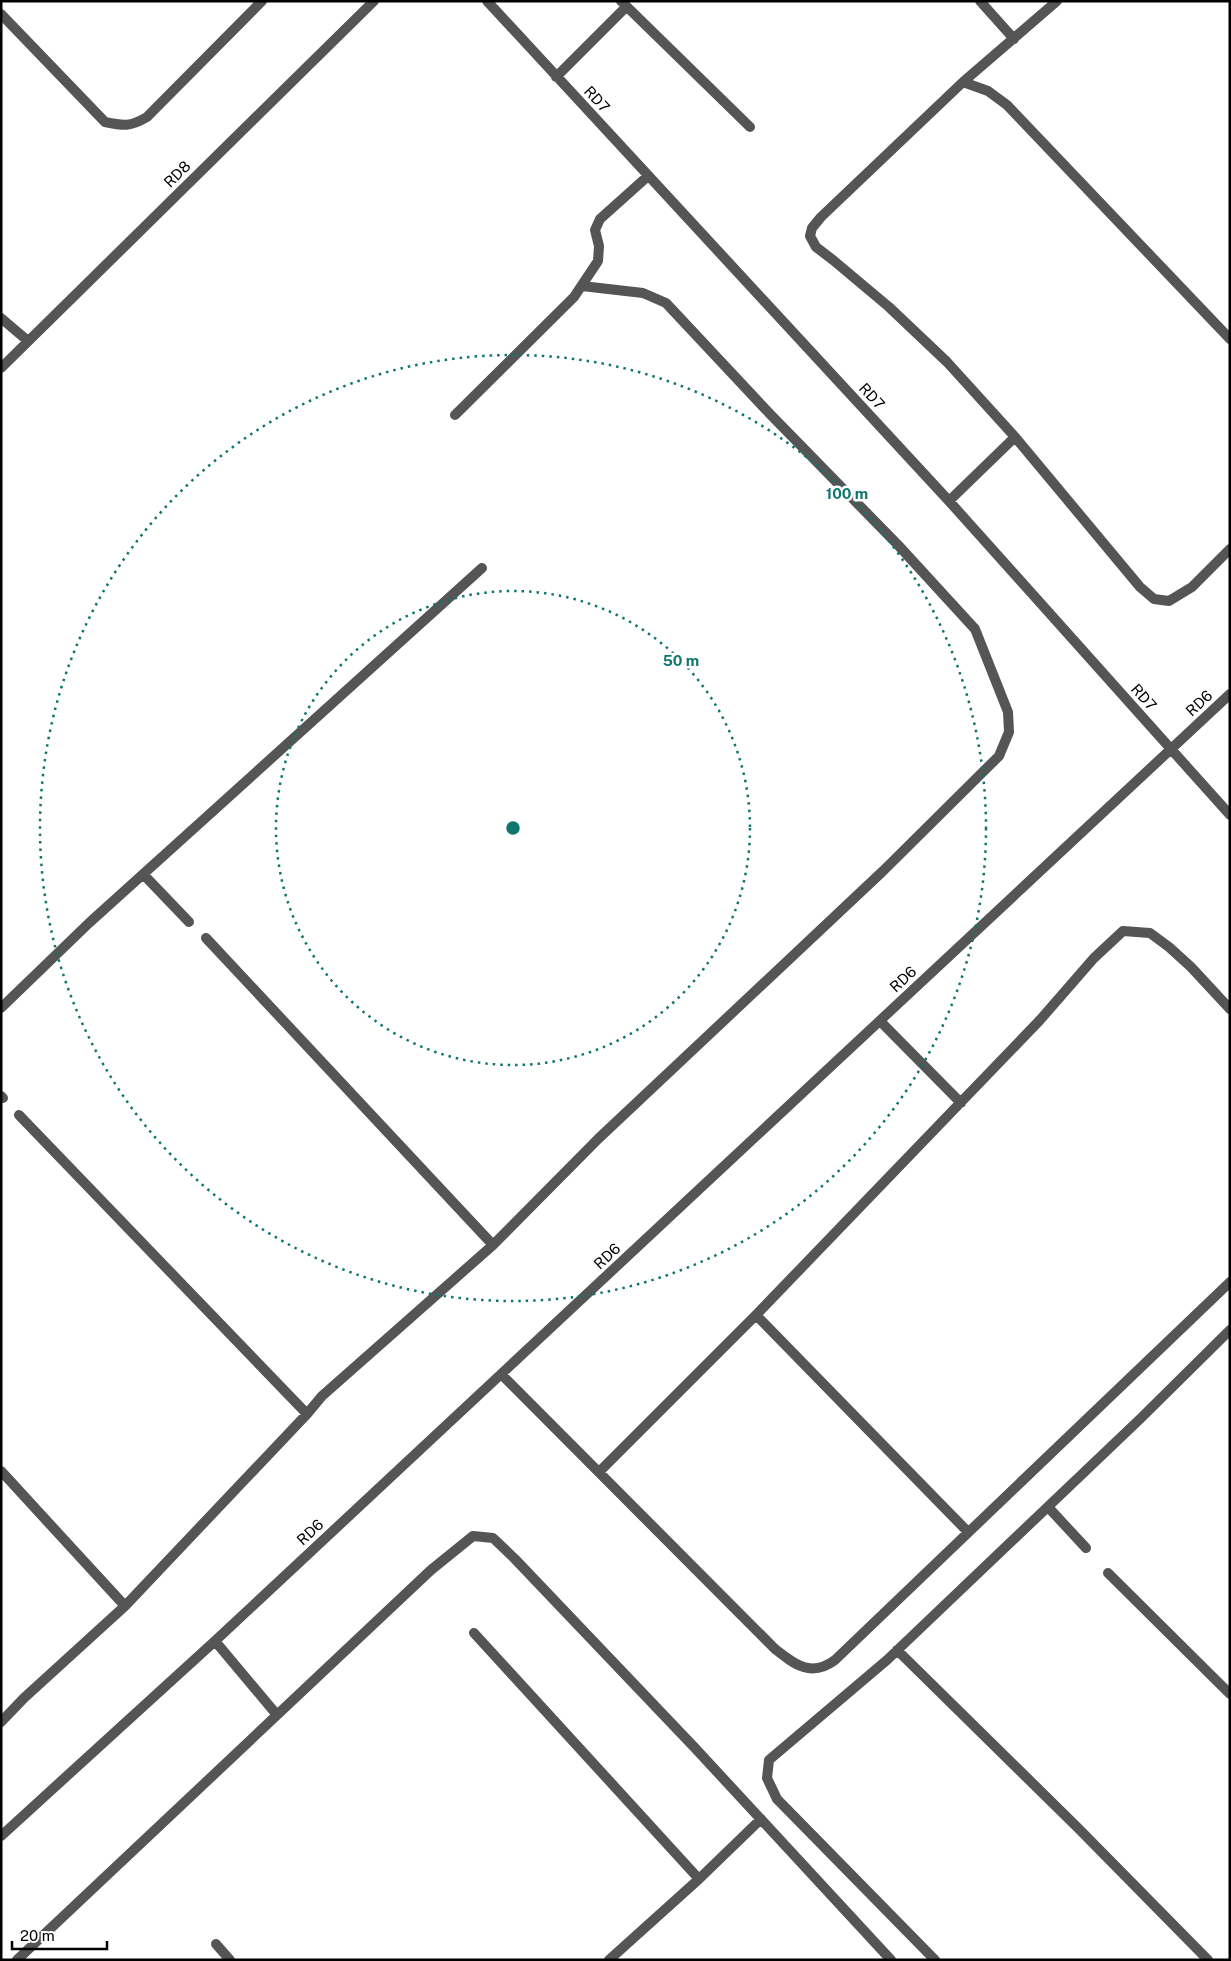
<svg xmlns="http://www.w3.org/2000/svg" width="1231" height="1961" viewBox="0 0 1231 1961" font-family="'Public Sans',sans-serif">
	<rect width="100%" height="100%" fill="#fff"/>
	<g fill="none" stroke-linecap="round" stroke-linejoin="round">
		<path stroke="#555" stroke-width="10" d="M487,1L949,501L1230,815
			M621,1L750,127
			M980,1L1014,39
			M1057,1L963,82L821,217L812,228L810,236L816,247L833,260L889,307L947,362L1015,437L1140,587L1154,599L1169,601L1192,587L1230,549
			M1,14L105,122C124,126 130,127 147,117L262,1
			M556,77L626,7
			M963,82L988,91L1007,105L1230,339
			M1,318L28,341
			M1,368L374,1
			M455,415L574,297L598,261L599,246L595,230L600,219L648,176
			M949,501L1015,437
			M143,874L189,922
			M206,938L493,1245
			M1,1008L89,923L482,568
			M880,1021L961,1103
			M1,1096L3,1098
			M19,1115L307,1414
			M756,1315L968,1532
			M501,1374L775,1649C794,1664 811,1678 835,1660L1230,1282
			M1,1471L125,1606
			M599,1472L756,1315L1040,1020L1094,958L1123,931L1150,933L1169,947L1191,967L1230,1009
			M1048,1507L1086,1548
			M1108,1573L1230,1694
			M474,1633L699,1879
			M215,1641L277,1715
			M897,1650L1078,1828L1208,1960
			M1,1722L24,1698L125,1606L307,1414L322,1396L493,1245L598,1139L883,871L999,756L1009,732L1008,712L975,629L898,545L770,414L666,303L643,293L582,286
			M1,1836L215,1641L1230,694
			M216,1944L230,1960
			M17,1960L431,1570L473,1536L493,1538L514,1558L695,1748L891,1960
			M609,1960L699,1879L761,1819
			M935,1960L777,1799L767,1778L769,1760L887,1660L1140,1419L1230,1330"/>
	</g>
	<g fill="none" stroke="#0f766e" stroke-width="2.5" stroke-dasharray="2.5 5">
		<circle cx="513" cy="828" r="237"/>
		<circle cx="513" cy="828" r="473"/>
	</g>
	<g text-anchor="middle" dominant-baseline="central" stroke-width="5" stroke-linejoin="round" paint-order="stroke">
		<g font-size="15" fill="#000" stroke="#fff">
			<text transform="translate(597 99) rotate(47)">RD7</text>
			<text transform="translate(177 174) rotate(-45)">RD8</text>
			<text transform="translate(872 396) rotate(47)">RD7</text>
			<text transform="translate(1144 697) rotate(48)">RD7</text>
			<text transform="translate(1199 703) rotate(-43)">RD6</text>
			<text transform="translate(903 979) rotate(-43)">RD6</text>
			<text transform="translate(607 1256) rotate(-43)">RD6</text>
			<text transform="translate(310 1532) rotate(-43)">RD6</text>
		</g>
	</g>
	<circle cx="513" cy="828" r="8" fill="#0f766e" stroke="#fff" stroke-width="2.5"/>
	<g font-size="15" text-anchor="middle" font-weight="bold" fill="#0f766e" stroke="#fff" stroke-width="5" stroke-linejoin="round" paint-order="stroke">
		<text x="847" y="499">100 m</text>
		<text x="681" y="666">50 m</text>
	</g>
	<rect width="1231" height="1961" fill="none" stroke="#000000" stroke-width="5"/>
	<path d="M12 1941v8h95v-8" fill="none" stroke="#000000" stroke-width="2.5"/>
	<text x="20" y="1941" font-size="15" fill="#000000" stroke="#ffffff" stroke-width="4" paint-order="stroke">20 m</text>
</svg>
